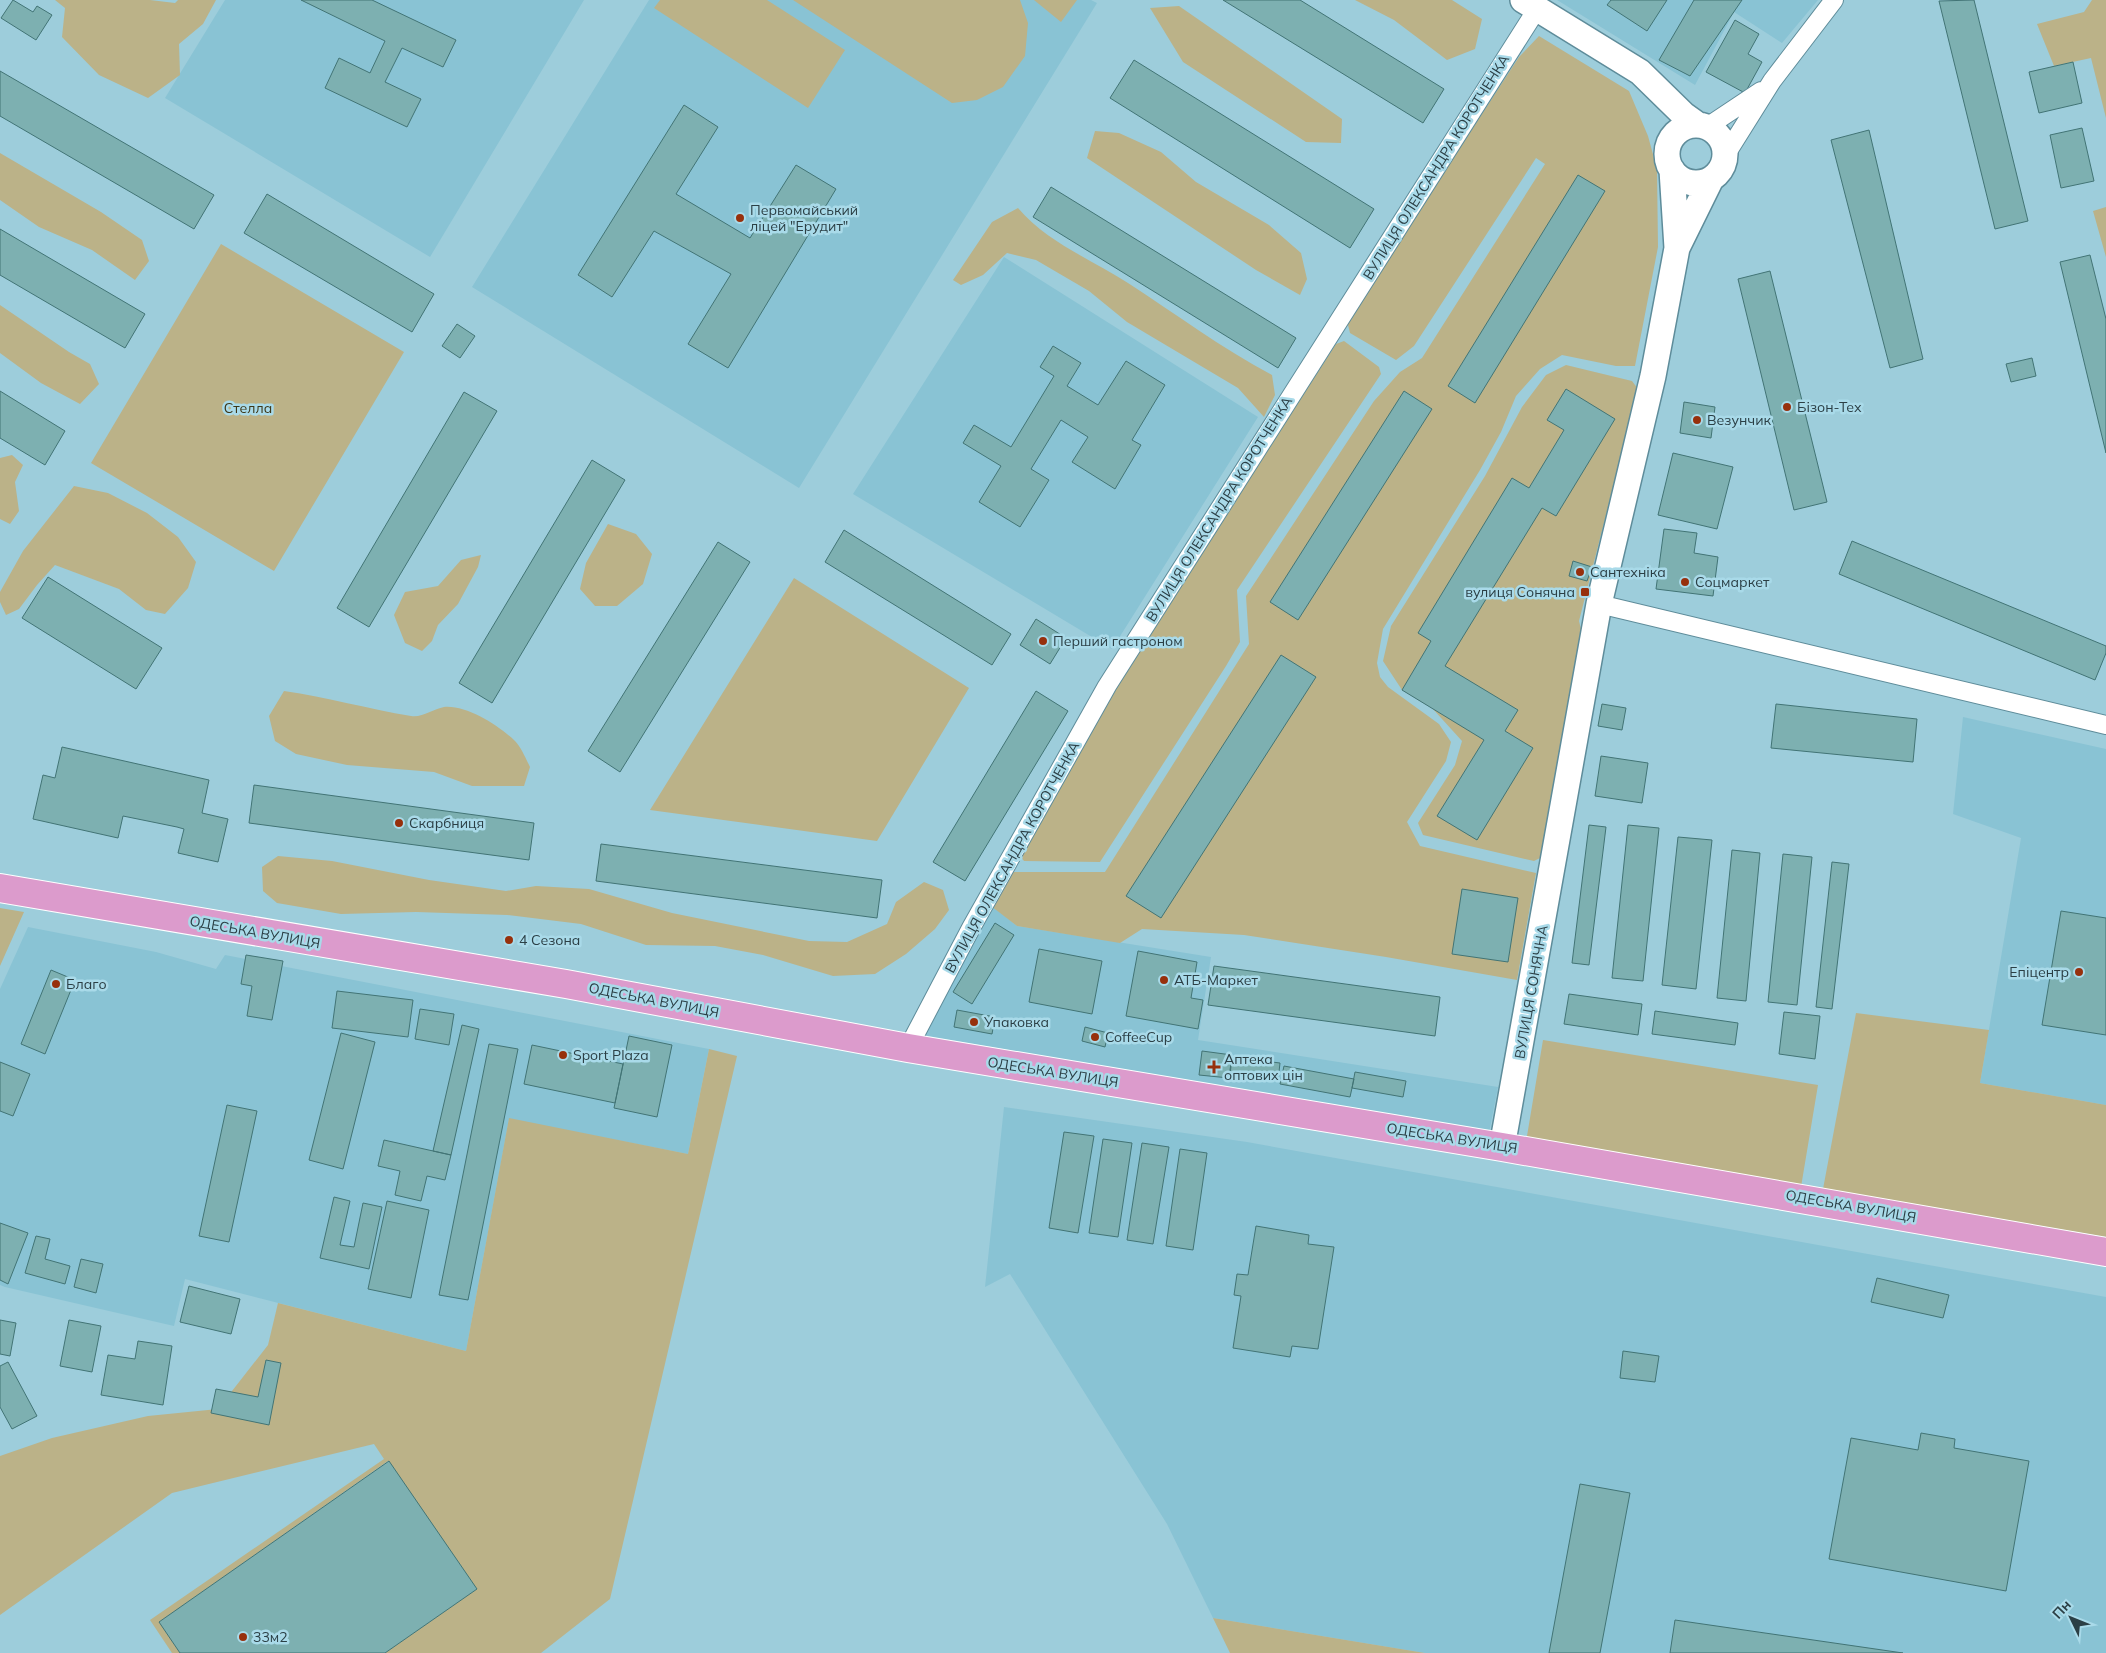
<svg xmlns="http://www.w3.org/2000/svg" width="2106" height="1653" viewBox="0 0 2106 1653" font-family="Mulish,sans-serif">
	<rect width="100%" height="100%" fill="#9dcddb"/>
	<path fill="#89c3d4" d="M225,0H584L430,257L165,98Z
		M649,0H1091L1097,3L799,488L472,287Z
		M1557,0H1818L1782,43L1734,12L1695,85Z
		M1004,257L1258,417L1112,649L853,494Z
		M1963,717L2106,749V1105L1980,1083L2021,838L1953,814Z
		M991,905L1017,926L1211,957L1198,1040L1498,1087L1489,1133L922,1035Z
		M28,927L156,952L216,969L225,955L709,1049L688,1154L509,1119L466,1351L185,1279L174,1326L5,1287L0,1285V989Z
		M1004,1107L1247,1142L2106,1297V1653H1425L1213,1618L1167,1524L1010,1274L985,1287Z"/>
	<path fill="#bbb288" d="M55,0H150L175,3L178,0H216L203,24L179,44L180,75L148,98L99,75L62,37L65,8Z
		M660,0H767L845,50L808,108L654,8Z
		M793,0H1020L1028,23L1025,56L1003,87L977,100L952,103Z
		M1034,0H1077L1061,22Z
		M1355,0H1452L1482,19L1475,49L1447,60L1394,20Z
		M2092,0H2106V118L2091,58L2054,66L2037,24L2084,12Z
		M1179,6L1342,119L1341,143L1306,142L1183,62L1150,8Z
		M1539,36L1629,91L1648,136L1657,169L1658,247L1635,366H1616L1562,355L1540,369L1516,396L1501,432L1480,470L1383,629L1377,663L1380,677L1388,687L1439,724L1451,742L1446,761L1407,822L1420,846L1536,873L1517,980L1386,957L1244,935L1142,929L1120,943L1017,926L991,906L1010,872H1105L1249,644L1246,596L1374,401L1400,372L1422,358L1545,164L1536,158L1414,346L1396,360L1350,333L1347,321L1519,57Z
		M1095,131L1119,133L1161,152L1196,182L1269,225L1301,253L1307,279L1300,295L1256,270L1087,158Z
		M0,153L101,212L142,240L149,261L135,280L92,250L39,227L0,200Z
		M2106,207V257L2093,211Z
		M1018,208C1048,243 1091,259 1128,283C1176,314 1221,348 1272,375L1275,395L1264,417L1238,388L1127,322L1089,291L1036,260L1007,253L983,275L961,285L953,280L992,222Z
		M221,244L404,352L274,571L91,463Z
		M0,305L69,352L90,364L99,384L80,404L41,383L0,353Z
		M1344,341L1379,367L1381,374L1237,590L1240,642L1226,666L1100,862L1024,861L1019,854L1103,703L1336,344Z
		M1566,365L1632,381L1638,389L1579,621L1582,633L1540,858L1534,861L1423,835L1418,823L1455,765L1462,741L1432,708L1402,690L1383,661L1391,626L1485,476L1522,407L1546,375Z
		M12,455L23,465L15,482L19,511L10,524L0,519V458Z
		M74,486L108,493L147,513L178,537L196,562L188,588L165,614L146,610L119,589L55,565L37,585L19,609L6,615L0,602V592L23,551Z
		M608,524L636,534L652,554L643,584L617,606H595L580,589L586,563Z
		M481,555L478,567L458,604L438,625L432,641L422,651L405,643L394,615L405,592L438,586L461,560Z
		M794,578L969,688L877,841L650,810Z
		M284,691C327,697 368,709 411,716C422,718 433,709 444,707C467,705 498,725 515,741C521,747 526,759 530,767L524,786H472L434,772L347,765L296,754L275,741L269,716Z
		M278,856L332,861L429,880L506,891L536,886L589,889L672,913L809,941L847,942L887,924L896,902L924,882L943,890L949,910L935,929L906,954L875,974L833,976L763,955L715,946L646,945L581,924L507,915L416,912L341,914L277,903L263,891L262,867Z
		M0,908L24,912L0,966Z
		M1856,1013L1989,1030L1980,1083L2106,1105V1237L1823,1189Z
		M1543,1040L1818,1085L1801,1187L1526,1142Z
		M709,1049L737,1056L610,1599L541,1653H385L477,1589L388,1461L159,1622L180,1653H172L150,1620L384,1459L374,1444L172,1493L0,1615V1456L52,1438L148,1416L218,1409L268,1345L278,1303L466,1351L509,1118L688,1154Z
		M1213,1618L1425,1653H1230Z"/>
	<path fill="#7db0b1" stroke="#427475" d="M13,0L33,12L37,6L52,15L36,40L1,18Z
		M301,0H372L456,40L443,67L402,48L385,82L421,99L407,127L325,88L339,58L370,73L385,41Z
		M1223,0H1300L1444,89L1423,123Z
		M1611,0H1667L1647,31L1607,5Z
		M1694,0H1742L1690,76L1659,60Z
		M1974,0L2028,221L1995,229L1939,1Z
		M1735,20L1759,34L1748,54L1762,62L1745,93L1706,72Z
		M1134,60L1374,209L1350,248L1110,98Z
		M2073,62L2082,103L2039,113L2029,72Z
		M0,71L214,195L194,229L0,116Z
		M684,105L718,127L676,194L750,238L796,165L836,189L728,368L688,344L731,274L654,231L612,297L578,275Z
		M2082,128L2094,181L2061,188L2050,135Z
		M1869,130L1923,359L1890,368L1831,140Z
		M1578,175L1605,191L1475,403L1448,386Z
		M1051,187L1296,338L1278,368L1033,217Z
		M267,194L434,294L412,332L244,233Z
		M0,229L145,314L125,348L0,275Z
		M2090,255L2106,319V453L2060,262Z
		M1770,271L1827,502L1794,510L1738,279Z
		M457,324L475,336L460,358L442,346Z
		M1053,346L1081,363L1067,386L1098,405L1126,361L1165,385L1132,440L1141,445L1115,489L1072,462L1088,437L1061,420L1031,469L1049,480L1020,527L979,502L1001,466L963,443L974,425L1011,447L1054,376L1040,367Z
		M2032,358L2036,376L2011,382L2006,364Z
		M1566,389L1615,419L1556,516L1542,508L1445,666L1518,710L1505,731L1533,748L1477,840L1437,816L1484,740L1402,690L1431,641L1418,633L1512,478L1529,488L1564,430L1547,420Z
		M0,391L65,431L45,465L0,438Z
		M1404,391L1432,409L1298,620L1270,602Z
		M464,392L497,411L369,627L337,608Z
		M1684,402L1715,407L1711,438L1680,433Z
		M1673,453L1733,467L1717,529L1658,515Z
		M592,460L625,480L492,703L459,683Z
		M1664,529L1697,533L1694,553L1718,557L1713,596L1656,589Z
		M844,530L1011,634L992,665L825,562Z
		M1852,541L2106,646V653L2095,680L1839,574Z
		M718,542L750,562L620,772L588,751Z
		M1573,561L1592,567L1587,581L1569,576Z
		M48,577L162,648L136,689L22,618Z
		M1036,619L1066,638L1050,664L1020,645Z
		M1281,655L1316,677L1161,918L1126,896Z
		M1036,691L1068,711L965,881L933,862Z
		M1602,704L1626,708L1622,730L1598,726Z
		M1776,704L1917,719L1913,762L1771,748Z
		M62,747L209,780L202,813L228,819L218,862L178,853L184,829L177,827L123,816L118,838L33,819L43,775L55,778Z
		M1601,756L1648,763L1642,803L1595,796Z
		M254,785L534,823L529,860L249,823Z
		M1589,825L1606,827L1589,965L1572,963Z
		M1628,825L1659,828L1643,981L1612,978Z
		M1678,837L1712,840L1696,989L1662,985Z
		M601,844L882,880L877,918L596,881Z
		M1732,850L1760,853L1746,1001L1717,998Z
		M1783,854L1812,857L1797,1005L1768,1002Z
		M1832,862L1849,864L1832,1009L1816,1007Z
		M1462,889L1518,898L1508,962L1452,954Z
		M2061,911L2106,918V1035L2042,1025Z
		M995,923L1014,935L972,1004L953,992Z
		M1039,949L1102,961L1092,1014L1029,1002Z
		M1138,951L1197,962L1191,998L1203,1000L1198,1029L1126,1016Z
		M246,955L283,961L272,1020L247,1016L252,986L241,984Z
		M1214,966L1440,997L1435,1036L1208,1005Z
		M51,970L75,980L45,1054L21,1044Z
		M337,991L413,1000L408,1037L332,1028Z
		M1569,994L1642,1004L1638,1035L1564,1024Z
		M420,1009L454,1014L449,1045L415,1039Z
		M957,1010L995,1017L992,1034L954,1027Z
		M1655,1011L1738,1023L1735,1045L1652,1034Z
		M1784,1012L1820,1016L1815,1059L1779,1054Z
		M462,1025L479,1029L451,1155L433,1151Z
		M1085,1027L1108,1033L1105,1047L1082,1041Z
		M341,1033L375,1042L343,1169L309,1160Z
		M629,1036L672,1045L657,1117L614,1108Z
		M489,1044L518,1049L468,1300L439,1295Z
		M532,1045L623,1064L615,1103L524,1084Z
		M1202,1051L1232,1055L1229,1078L1199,1075Z
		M1232,1057L1280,1063L1278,1081L1230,1075Z
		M0,1062L30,1074L13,1116L0,1111Z
		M1284,1066L1354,1079L1350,1097L1280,1084Z
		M1355,1072L1406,1081L1403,1097L1352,1088Z
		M227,1105L257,1111L229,1242L199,1236Z
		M1064,1132L1094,1136L1078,1233L1049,1228Z
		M1103,1139L1132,1143L1118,1237L1089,1233Z
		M384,1140L451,1155L445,1180L427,1176L421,1201L395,1195L400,1171L378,1166Z
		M1142,1143L1169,1147L1153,1244L1127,1240Z
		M1180,1149L1207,1153L1193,1250L1166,1246Z
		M334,1197L350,1201L340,1245L354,1247L363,1203L382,1207L369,1269L320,1258Z
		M387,1201L429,1210L411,1298L368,1289Z
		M0,1223L28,1233L8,1284L0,1280Z
		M1256,1226L1309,1235L1308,1244L1334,1247L1318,1349L1292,1346L1290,1357L1233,1348L1241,1296L1234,1295L1237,1274L1248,1275Z
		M36,1236L50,1239L45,1259L70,1266L65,1284L25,1273Z
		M81,1259L103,1264L96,1293L74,1287Z
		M1877,1278L1949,1295L1943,1318L1871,1302Z
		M189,1286L240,1299L231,1334L180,1322Z
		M0,1320L16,1323L10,1356L0,1354Z
		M69,1320L101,1326L92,1372L60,1366Z
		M138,1341L172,1346L163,1405L101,1395L108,1355L135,1359Z
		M1623,1351L1659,1356L1655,1382L1620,1378Z
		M266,1360L281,1363L269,1425L211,1413L216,1389L258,1397Z
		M8,1362L37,1416L12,1429L0,1407V1366Z
		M1921,1433L1955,1439L1954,1448L2029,1461L2006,1591L1829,1559L1851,1438L1918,1450Z
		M389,1461L477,1589L385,1653H180L159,1622Z
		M1580,1484L1630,1493L1600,1653H1549Z
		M1675,1620L1903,1653H1670Z"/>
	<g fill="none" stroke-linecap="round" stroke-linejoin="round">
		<defs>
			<path id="street" d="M1707,127L1761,91
				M1725,156L1772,81L1834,0
				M1599,604L2106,725
				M908,1048L971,928L1107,686L1537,9"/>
			<path id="secondary" d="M1523,0L1640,72L1684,115L1698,125
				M1667 154a29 29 0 1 1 58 0a29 29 0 1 1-58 0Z
				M1677,248L1711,179
				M1502,1147L1599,604L1653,376L1677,248L1672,170"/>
			<path id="primary" d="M0,888L566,984L908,1048L1502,1147L2106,1252"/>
		</defs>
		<use href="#street" stroke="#5e8c9a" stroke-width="20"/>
		<use href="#secondary" stroke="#5e8c9a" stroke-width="28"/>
		<use href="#primary" stroke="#fff" stroke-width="30"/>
		<use href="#street" stroke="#fff" stroke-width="18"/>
		<use href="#secondary" stroke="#fff" stroke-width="25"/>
		<use href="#primary" stroke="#dc9bcc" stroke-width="28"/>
	</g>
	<g fill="#97300c" stroke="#a9dae9" stroke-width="2">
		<circle cx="740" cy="218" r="5"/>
		<circle cx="1787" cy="407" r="5"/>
		<circle cx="1697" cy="420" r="5"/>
		<circle cx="1580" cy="572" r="5"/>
		<circle cx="1685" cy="582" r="5"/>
		<rect x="1580" y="587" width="10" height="10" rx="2.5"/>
		<circle cx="1043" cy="641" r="5"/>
		<circle cx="399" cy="823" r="5"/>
		<circle cx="509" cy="940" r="5"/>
		<circle cx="2079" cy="972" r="5"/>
		<circle cx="1164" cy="980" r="5"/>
		<circle cx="56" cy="984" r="5"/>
		<circle cx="974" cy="1022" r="5"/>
		<circle cx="1095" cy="1037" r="5"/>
		<circle cx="563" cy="1055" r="5"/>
		<path d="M1211.5 1059.5h5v5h5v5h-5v5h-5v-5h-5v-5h5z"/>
		<circle cx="243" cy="1637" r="5"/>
	</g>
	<g text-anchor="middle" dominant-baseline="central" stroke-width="5" stroke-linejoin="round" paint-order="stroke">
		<g font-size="14" fill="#2b3f45" stroke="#a9dae9">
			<text transform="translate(1436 167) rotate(-58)">ВУЛИЦЯ ОЛЕКСАНДРА КОРОТЧЕНКА</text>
			<text transform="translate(1219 509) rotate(-58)">ВУЛИЦЯ ОЛЕКСАНДРА КОРОТЧЕНКА</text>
			<text transform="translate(1012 857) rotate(-61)">ВУЛИЦЯ ОЛЕКСАНДРА КОРОТЧЕНКА</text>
			<text transform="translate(255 932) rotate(10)">ОДЕСЬКА ВУЛИЦЯ</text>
			<text transform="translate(1531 992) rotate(-80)">ВУЛИЦЯ СОНЯЧНА</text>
			<text transform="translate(654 1000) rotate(11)">ОДЕСЬКА ВУЛИЦЯ</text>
			<text transform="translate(1053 1072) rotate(9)">ОДЕСЬКА ВУЛИЦЯ</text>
			<text transform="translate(1452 1138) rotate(9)">ОДЕСЬКА ВУЛИЦЯ</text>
			<text transform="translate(1851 1206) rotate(10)">ОДЕСЬКА ВУЛИЦЯ</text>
		</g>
		<g font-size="14" fill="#2b3f45" stroke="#a9dae9" text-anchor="start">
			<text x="750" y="210">Первомайський<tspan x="750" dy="16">ліцей "Ерудит"</tspan></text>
			<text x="1797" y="407">Бізон-Тех</text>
			<text x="1707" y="420">Везунчик</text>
			<text x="1590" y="572">Сантехніка</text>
			<text x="1695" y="582">Соцмаркет</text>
			<text x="1575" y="592" text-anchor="end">вулиця Сонячна</text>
			<text x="1053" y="641">Перший гастроном</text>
			<text x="409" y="823">Скарбниця</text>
			<text x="519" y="940">4 Сезона</text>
			<text x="2069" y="972" text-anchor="end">Епіцентр</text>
			<text x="1174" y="980">АТБ-Маркет</text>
			<text x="66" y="984">Благо</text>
			<text x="984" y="1022">Упаковка</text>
			<text x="1105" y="1037">CoffeeCup</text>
			<text x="573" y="1055">Sport Plaza</text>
			<text x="1224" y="1059">Аптека<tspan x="1224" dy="16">оптових цін</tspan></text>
			<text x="253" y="1637">33м2</text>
		</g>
		<g font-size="14" fill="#3d3718" stroke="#a9dae9">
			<text x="248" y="408">Стелла</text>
		</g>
	</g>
	<g transform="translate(2071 1618) rotate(313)" stroke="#a9dae9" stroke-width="4" paint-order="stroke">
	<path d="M0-4L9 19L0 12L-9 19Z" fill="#2b3f45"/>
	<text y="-8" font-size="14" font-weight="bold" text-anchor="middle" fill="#2b3f45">Пн</text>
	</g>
</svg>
